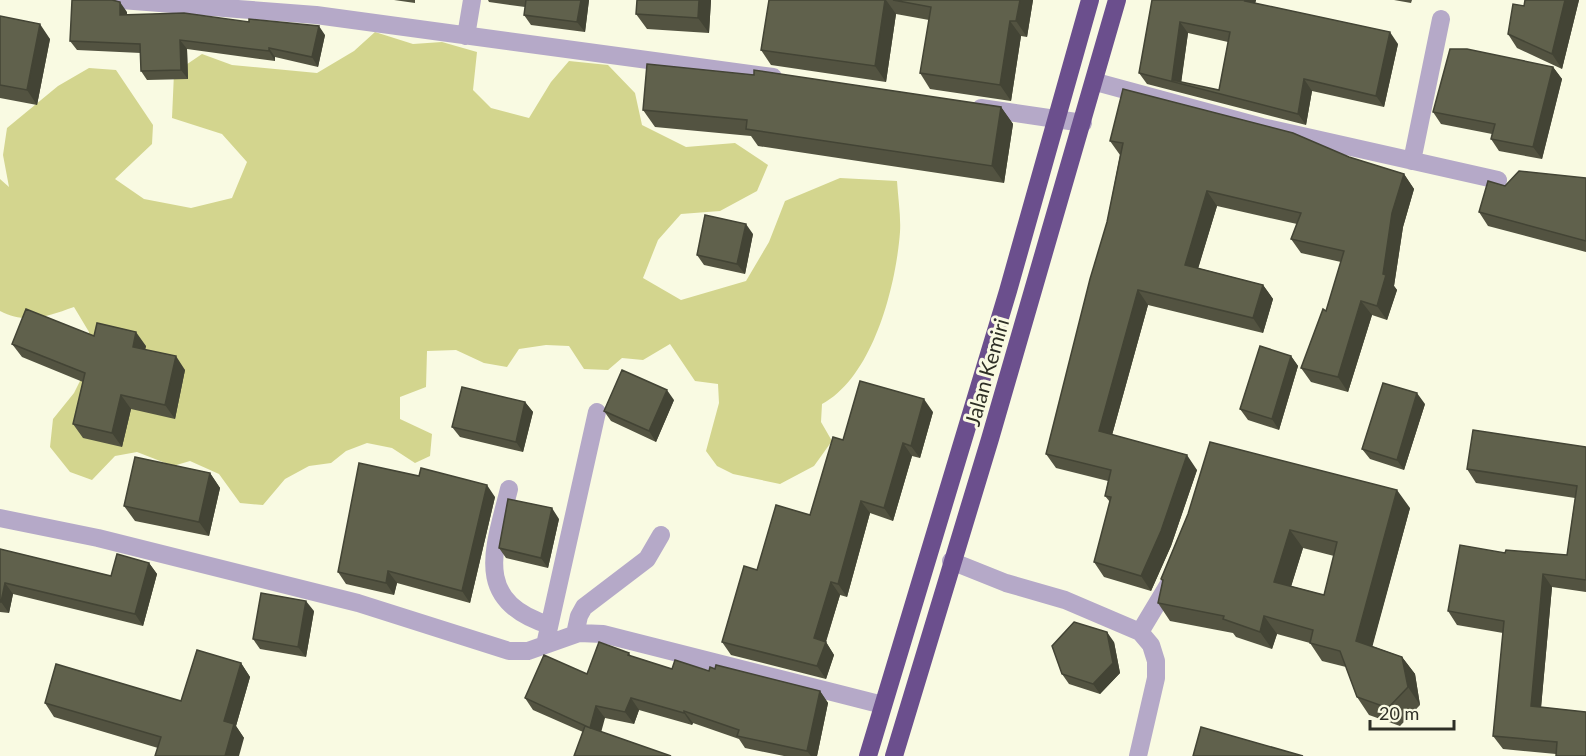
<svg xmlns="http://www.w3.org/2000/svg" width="1586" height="756" viewBox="0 0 1586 756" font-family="Lato,sans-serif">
	<rect width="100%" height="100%" fill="#f9fae2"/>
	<path fill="#d3d58e" d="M375,32L413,44L442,42L477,52L473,90L491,108L529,118L551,82L569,61L608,65L635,93L642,125L686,147L735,143L768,165L757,191L720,211L681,214L658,240L643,278L681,300L746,281L769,242L785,201L840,178L897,181C898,198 901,216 900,232C896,286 873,377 822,404L821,422L832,441L814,466L780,484L733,474L717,466L706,451L719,403L718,384L695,381L670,344L643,360L622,358L608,370L584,369L569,346L546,345L519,349L507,367L484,363L456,350L427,351L426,387L400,397V419L432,434L430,456L415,463L392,448L367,443L346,451L331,463L309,466L285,479L263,505L240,503L219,474L190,461L173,466L137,452L115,456L92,480L70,472L50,447L53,419L74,393L87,367L89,332L74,307C48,316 26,325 0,311V179L9,187L3,155L7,128L58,86L89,68L116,70L153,125L152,144L115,179L144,199L191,208L232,198L247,162L222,134L172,118L174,73L202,54L232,65L317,73L354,51Z"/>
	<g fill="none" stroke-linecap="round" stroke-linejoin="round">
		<path stroke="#b5a9c8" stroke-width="18" d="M121,0L316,15L773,77
			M466,36L472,0
			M1096,82L1262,127L1498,180
			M981,108L1083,123
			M1412,161L1441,19
			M509,489C494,549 472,601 549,625
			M0,518L98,538L358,603L509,651H528L579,633L603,634L883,705
			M951,561L1006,583L1065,600L1140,632L1151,645L1156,661V678L1138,756
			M1140,632L1170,582
			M575,634L579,616L584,607L647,559L661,535
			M545,645L597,412"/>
		<path stroke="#6b4f8d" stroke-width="18" d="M868,756L1008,291L1090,0
			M894,756L990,439L1117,0"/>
	</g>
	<path fill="#535341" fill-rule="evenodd" d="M394,0H415V3Z
		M488,0H589L585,32L531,25L524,15L525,7L489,2Z
		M711,0L709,33L647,29L636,14Z
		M769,0H1033L1027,37L1021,36L1011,101L930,89L920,73L929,20L896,14L886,82L771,65L761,50Z
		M1152,0H1256L1255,3L1398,44L1384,107L1312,91L1306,125L1147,84L1139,73ZM1188,33L1228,42L1219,90L1181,82Z
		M1394,0H1412L1411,3Z
		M1525,0H1579L1562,69L1517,48L1508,34L1524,6Z
		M127,12V15L325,35L318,67L275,57V61L187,49L188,79L147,80L141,71V53L77,50L70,41Z
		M0,16L50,39L37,105L0,98Z
		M1553,67L1562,79L1542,159L1499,151L1491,139L1492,134L1441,124L1433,112Z
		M1001,107L1013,124L1004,183L758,146L751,136L655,127L643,110Z
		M1110,141L1349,157L1404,174L1414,189L1403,227L1394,286L1397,290L1387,320L1372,315L1348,392L1311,382L1301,368L1326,311L1341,262L1301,253L1291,239L1297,224L1217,206L1198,268L1263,285L1273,299L1263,333L1148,305L1112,435L1197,470L1171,546L1151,591L1104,577L1094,562L1110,502L1105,496L1108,481L1056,468L1046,454L1107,222L1120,155Z
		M1586,178V252L1488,226L1479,212L1505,186Z
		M753,234L745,274L704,265L697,255Z
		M94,336L146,346L145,350L185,370L175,419L131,409L122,447L83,438L73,424L83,382L22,357L12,344Z
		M1291,356L1298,366L1279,430L1248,420L1240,409Z
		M674,400L656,442L611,421L604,411Z
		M525,402L533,412L523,452L460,437L452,427Z
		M1425,404L1404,470L1370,459L1362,449Z
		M933,412L920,458L912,456L893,521L870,513L847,597L840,595L826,642L834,655L826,679L731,655L722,642L757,570L810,515L843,440Z
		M1586,447V592L1552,587L1541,707L1586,712L1556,754L1503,749L1493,736L1503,633L1457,625L1448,611L1505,553L1567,555L1575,498L1476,483L1467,469Z
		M210,473L220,488L209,536L135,521L124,506Z
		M419,476L495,497L470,603L397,583L394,595L346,584L338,572Z
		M1410,508L1372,646L1402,657L1415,674L1420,705L1400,726L1369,715L1357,697L1346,667L1322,661L1310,643L1277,634L1272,649L1236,637L1233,633L1170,621L1158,603L1163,583L1161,579L1188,514ZM1303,548L1334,556L1324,595L1291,586Z
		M559,519L548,568L506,558L499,548Z
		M0,549L111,576L149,563L157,574L143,626L13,594L9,613L0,612Z
		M314,611L306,657L260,649L253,639Z
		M1114,642L1120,673L1100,694L1069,684L1062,674Z
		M629,653L631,656L672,669L709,671L715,669L820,691L828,703L817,756H784L745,748L739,739L693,723L692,725L639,710L634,724L605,718L583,732L533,710L525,698L587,674Z
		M241,663L250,677L236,726L244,738L158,748L54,717L45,703L181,701Z"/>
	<path fill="#434435" d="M581,0H589L585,32L577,22Z
		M699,0H711L709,33L698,18Z
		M885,0H886L896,14L886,82L875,66Z
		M1020,0H1033L1027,37L1016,21Z
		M1246,0H1256L1253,12L1245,1Z
		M1565,0H1579L1562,69L1552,54Z
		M120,2L127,12L126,25L120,15Z
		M1010,21L1021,36L1011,101L1000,85Z
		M1180,22L1188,33L1181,84L1172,80Z
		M40,24L50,39L37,105L27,90Z
		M319,26L325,35L318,67L312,57Z
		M1390,32L1398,44L1384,107L1376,96Z
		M180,40L187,49L188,79L181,70Z
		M269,48L275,57V61L269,51Z
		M1553,67L1562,79L1542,159L1533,147Z
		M1304,79L1312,91L1306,125L1298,114Z
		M1001,107L1013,124L1004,183L992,166Z
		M1404,174L1414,189L1403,227L1394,286L1397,290L1387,320L1377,306L1383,274L1392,213Z
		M1207,191L1217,206L1195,279L1185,265Z
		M746,224L753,234L745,274L737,264Z
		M1263,285L1273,299L1263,333L1253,318Z
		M1138,290L1148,305L1109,446L1099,431Z
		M1361,301L1372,315L1348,392L1338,377Z
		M136,332L146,346L142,361L133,347Z
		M176,356L185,370L175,419L165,405Z
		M1291,356L1298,366L1279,430L1272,419Z
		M667,390L674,400L656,442L649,431Z
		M1417,393L1425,404L1404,470L1397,460Z
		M121,395L131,409L122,447L112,433Z
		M924,399L933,412L920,458L911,446Z
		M525,402L533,412L523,452L516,442Z
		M903,443L912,456L893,521L884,508Z
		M1187,455L1197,470L1171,546L1151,591L1141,576Z
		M210,473L220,488L209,536L199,522Z
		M487,485L495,497L470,603L462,591Z
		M1397,490L1410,508L1369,659L1356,641Z
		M861,501L870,513L847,597L838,584Z
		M552,508L559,519L548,568L541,558Z
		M1290,530L1303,548L1287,600L1274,582Z
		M149,563L157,574L143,626L135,614Z
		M388,571L397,583L394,595L386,583Z
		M1543,574L1552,587L1540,719L1531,706Z
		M831,582L840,595L825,644L826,642L834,655L826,679L817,666L814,638Z
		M5,583L13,594L9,613L1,602Z
		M306,601L314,611L306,657L298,647Z
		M1264,616L1277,634L1272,649L1260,632Z
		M1107,632L1114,642L1120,673L1100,694L1093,684Z
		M1402,657L1415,674L1420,705L1408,687Z
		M241,663L250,677L236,726L244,738L239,756H225L224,721Z
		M820,691L828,703L817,756H811L807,751Z
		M631,698L639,710L634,724L625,712Z
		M596,706L605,718L599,740L590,728Z
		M684,711L693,723L692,725L684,713Z"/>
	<path fill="#60614c" stroke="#434435" stroke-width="1.5" fill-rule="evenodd" d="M72,0H112L120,2V15L184,13L249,22V19L319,26L312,57L269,48V51L180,40L181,70L141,71L140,44L70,41Z
		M526,0H581L577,22L524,15Z
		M637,0H699L698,18L636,14Z
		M769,0H885L875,66L761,50Z
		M893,0H1020L1016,21H1010L1000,85L920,73L931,7Z
		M1152,0H1246L1245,1L1390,32L1376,96L1304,79L1298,114L1139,73ZM1180,22L1230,32L1219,90L1172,80Z
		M1525,0H1565L1552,54L1508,34L1513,4L1524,6Z
		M0,16L40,24L27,90L0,85Z
		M1450,49H1467L1553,67L1533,147L1491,139L1495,124L1433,112Z
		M647,64L754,75V70L1001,107L992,166L746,129L747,120L643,110Z
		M1123,89L1293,133L1349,157L1404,174L1392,213L1383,274L1386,275L1377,306L1361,301L1338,377L1301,368L1323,309L1326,311L1344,251L1291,239L1301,213L1207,191L1185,265L1263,285L1253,318L1138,290L1099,431L1187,455L1161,531L1141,576L1094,562L1111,497L1105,496L1111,470L1046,454L1090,279L1107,222L1123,143L1110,141Z
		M1519,171L1586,178V241L1479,212L1488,181L1505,186Z
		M705,215L746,224L737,264L697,255Z
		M26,309L94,336L97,323L136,332L133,347L176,356L165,405L121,395L112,433L73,424L85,373L12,344Z
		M1260,346L1291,356L1272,419L1240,409Z
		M622,370L667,390L649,431L604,411Z
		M860,381L924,399L911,446L903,443L884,508L861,501L838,584L831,582L814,638L826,642L817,666L722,642L744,566L757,570L776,505L810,515L833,437L843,440Z
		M1383,383L1417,393L1397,460L1362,449Z
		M462,387L525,402L516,442L452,427Z
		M1473,430L1586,447V580L1543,574L1531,706L1586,712V756H1556L1557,742L1493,736L1504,621L1448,611L1460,545L1505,553L1506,550L1567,555L1577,486L1467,469Z
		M1210,442L1397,490L1356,641L1402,657L1408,687L1388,708L1357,697L1340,651L1310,643L1313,630L1264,616L1260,632L1223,619L1224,616L1158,603L1163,580L1161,579L1188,514ZM1290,530L1337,542L1324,595L1274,582Z
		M135,457L210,473L199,522L124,506Z
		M359,463L419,476L421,468L487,485L462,591L388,571L386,583L338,572Z
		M508,499L552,508L541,558L499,548Z
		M0,549L111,576L117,554L149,563L135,614L5,583L1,602H0Z
		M261,593L306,601L298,647L253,639Z
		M1074,622L1107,632L1113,663L1093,684L1062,674L1052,646Z
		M599,642L629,653L628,655L672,669L675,660L709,671L710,667L715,669L716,665L820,691L807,751L737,736L739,730L684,711V713L631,698L625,712L596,706L590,728L525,698L544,655L587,674Z
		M197,650L241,663L224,721L234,724L225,756H155L161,737L45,703L56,664L181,701Z
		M585,726L671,756H574Z
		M1201,727L1303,756H1193Z"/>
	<g text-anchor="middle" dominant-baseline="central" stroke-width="6" stroke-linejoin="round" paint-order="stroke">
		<g font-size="21" fill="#2e2f26" stroke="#f9fae2">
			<text transform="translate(986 372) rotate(-74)">Jalan Kemiri</text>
		</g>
	</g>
	<path d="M1370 720v9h84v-9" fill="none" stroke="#2e2f26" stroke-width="3"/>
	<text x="1379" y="720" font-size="18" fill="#2e2f26" stroke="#f9fae2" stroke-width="4.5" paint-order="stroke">20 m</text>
</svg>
